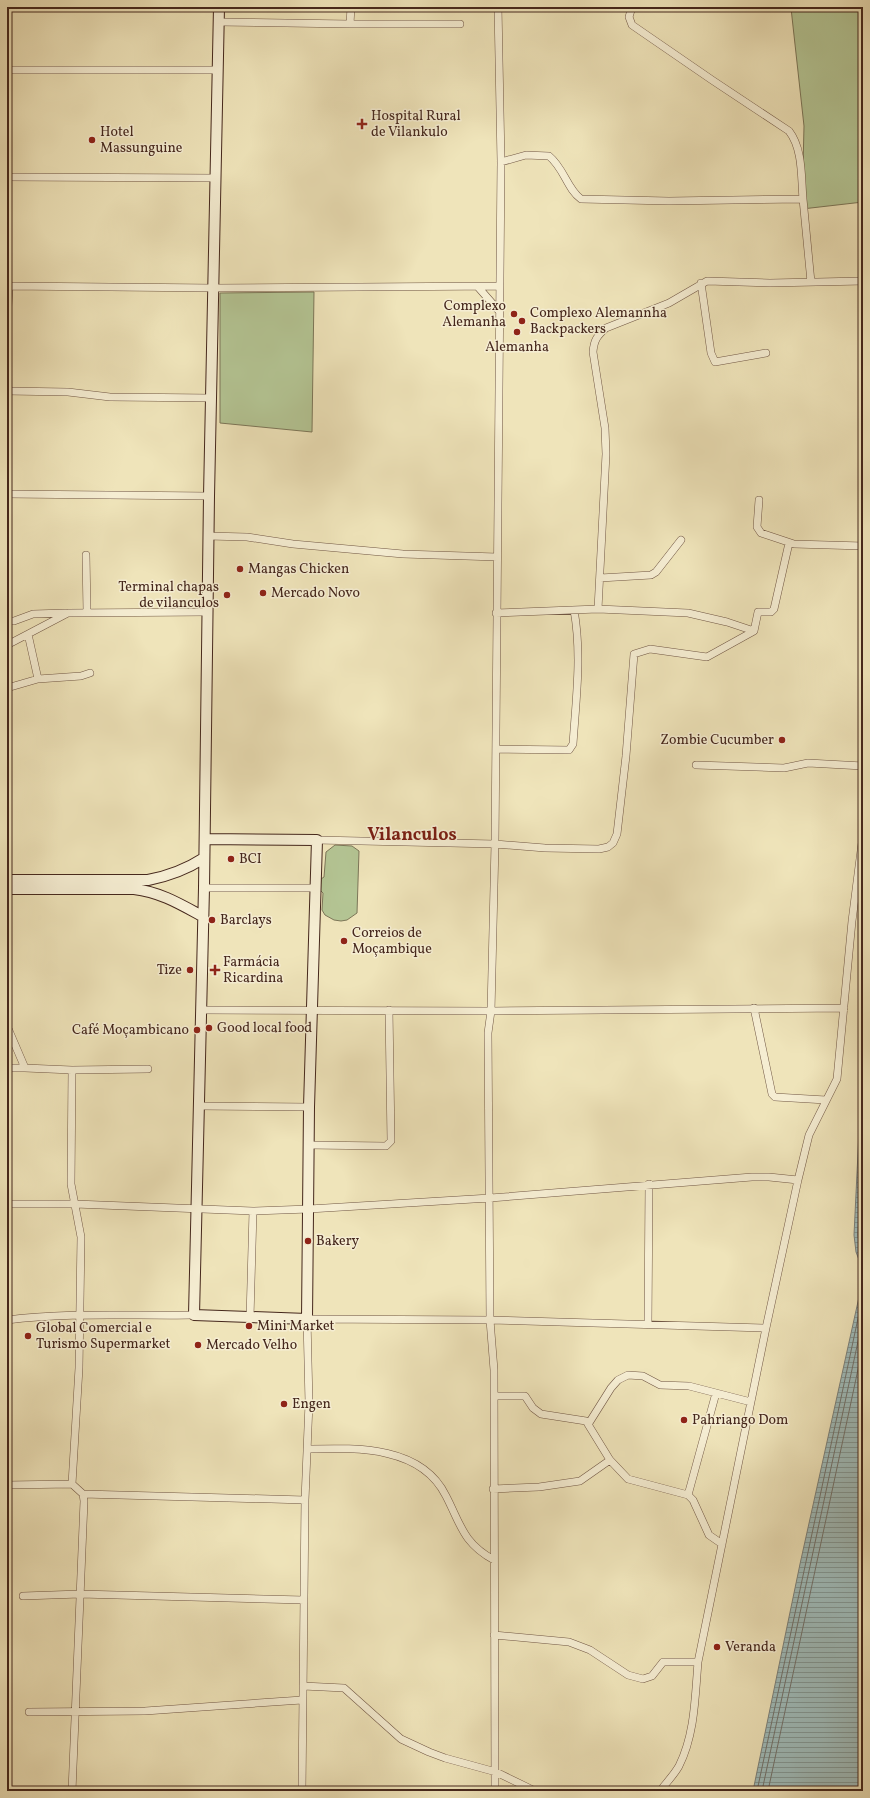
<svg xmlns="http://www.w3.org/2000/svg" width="870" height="1798" viewBox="0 0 870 1798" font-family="Vollkorn,serif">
	<defs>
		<pattern id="water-rules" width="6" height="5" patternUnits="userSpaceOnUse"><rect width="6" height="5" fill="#9fbcbb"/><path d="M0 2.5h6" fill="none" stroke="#839997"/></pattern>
	</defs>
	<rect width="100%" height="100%" fill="#efe4ba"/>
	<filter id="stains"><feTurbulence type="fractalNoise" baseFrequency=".005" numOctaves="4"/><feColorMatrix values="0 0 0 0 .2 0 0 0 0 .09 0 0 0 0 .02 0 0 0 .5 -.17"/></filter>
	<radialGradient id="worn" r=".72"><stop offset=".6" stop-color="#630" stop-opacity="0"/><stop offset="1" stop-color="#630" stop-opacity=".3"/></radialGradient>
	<path fill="#b4c594" stroke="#7c7658" d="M799,7H863V202L802,209L804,126L791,8Z
		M314,292L312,432L220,423V293Z
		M335,845L352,846L359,851L357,913L347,920L341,921L334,920L325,915L322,910L323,893L320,890L321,879L324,877L326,852Z"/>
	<path fill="url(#water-rules)" stroke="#7b807b" d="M863,1049V1270L856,1252L854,1235Z
		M863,1279V1791H753L800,1564Z"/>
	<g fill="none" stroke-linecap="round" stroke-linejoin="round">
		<path stroke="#72726c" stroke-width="1" d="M863,1120L858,1235L860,1251L863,1259
			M757,1791L863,1295
			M762,1791L863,1318
			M768,1791L863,1346"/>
		<defs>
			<path id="minor" d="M632,7L629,17L632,25L712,80L789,131C803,149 801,177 803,199
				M219,22L350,24H460
				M350,24L351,7
				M7,70H218
				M501,162L526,155L549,156C564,168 567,189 581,199L669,201L803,199L811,282
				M7,177L216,178
				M701,283L711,353L715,362L766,353
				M7,286L214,288L500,286
				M478,287L499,311
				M7,326L9,286
				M7,391L68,392L110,397L212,398
				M7,494L209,496
				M759,500L757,527L761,533L794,544L863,546
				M208,536L247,537L293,544L403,554L497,557
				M86,555L87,612
				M600,578L651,575L656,572L681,540
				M598,609L606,454L605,428L593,352C594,340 597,336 606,328L669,303L707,281L770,283L863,281
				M496,613L598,609L688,613L727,622L754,631
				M7,621H14L33,614L66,613
				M7,645L28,634
				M38,679L81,676L90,673
				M7,688L38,679L28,634L68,613L207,612
				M496,749L569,750L573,744C576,699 582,655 574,610
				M696,765L784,768L808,763L863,766
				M317,840L495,844L545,848L599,849L608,847L613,843L617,834L626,756L634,654L650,649L707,657L754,631L758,612H771L774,609L789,543
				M204,888H315
				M754,1008L772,1094L775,1097L826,1100
				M201,1010L491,1011L844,1008
				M7,1026L25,1068L72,1070L148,1069
				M7,1068H25
				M72,1070L71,1184L81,1237L79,1368L72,1484L83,1494L84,1501L72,1791
				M199,1106L309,1107
				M309,1145L386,1146L391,1141L389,1010
				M7,1204H75L253,1211L309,1209L490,1198L752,1177H769L798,1180
				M250,1318L253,1211
				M7,1320C68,1312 132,1316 194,1315
				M648,1325L649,1184
				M494,1396H525L533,1408L541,1414L586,1421L610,1460L628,1479L688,1495L693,1500L709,1535L722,1544
				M589,1423L611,1388L618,1380L628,1375L643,1376L660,1385L689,1386L751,1402
				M307,1449C355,1448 421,1445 446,1496C461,1525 463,1543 494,1560
				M7,1485L72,1484
				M493,1489L539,1487L580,1481L610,1460
				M83,1494L305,1500
				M688,1495L716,1393
				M23,1596L80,1594L304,1600
				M494,1635L569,1642L590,1650L628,1675L643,1679L652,1676L663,1662H698
				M303,1686L344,1688L401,1739L429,1752L445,1758L496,1772L535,1791
				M29,1712L145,1711L302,1700
				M302,1791L305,1500L309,1403L307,1319L490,1320L766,1328
				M495,1791L494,1370L490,1320L488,1033L491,1011L495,844L501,162L498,7
				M660,1791C666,1783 674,1775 679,1766C695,1734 695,1697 698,1662L766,1328L798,1180L809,1135L837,1079L852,921L863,835"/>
			<path id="secondary" d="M205,839L317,840L309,1107L307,1319L194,1315L204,888L209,496L219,7
				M7,880H148C169,876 187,869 204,858
				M7,889H134C160,892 180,904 202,916"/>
		</defs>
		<use href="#minor" stroke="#705644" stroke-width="8"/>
		<use href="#secondary" stroke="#45271c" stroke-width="12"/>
		<use href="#minor" stroke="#f5edd2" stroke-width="7"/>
		<use href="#secondary" stroke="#f5edd2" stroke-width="10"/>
	</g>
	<g fill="#8f2418" stroke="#f5edd2" stroke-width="1.5">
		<path d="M360 118h4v4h4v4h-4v4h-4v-4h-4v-4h4z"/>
		<circle cx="92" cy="140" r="4"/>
		<circle cx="514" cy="314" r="4"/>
		<circle cx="522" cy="321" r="4"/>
		<circle cx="517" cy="332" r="4"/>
		<circle cx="240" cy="569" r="4"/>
		<circle cx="263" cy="593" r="4"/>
		<circle cx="227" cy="595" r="4"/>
		<circle cx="782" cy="740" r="4"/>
		<circle cx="231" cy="859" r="4"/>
		<circle cx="212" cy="920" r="4"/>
		<circle cx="344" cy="941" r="4"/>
		<circle cx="190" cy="970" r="4"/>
		<path d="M213 964h4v4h4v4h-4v4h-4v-4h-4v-4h4z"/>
		<circle cx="209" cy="1028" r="4"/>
		<circle cx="197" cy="1030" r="4"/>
		<circle cx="308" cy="1241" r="4"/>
		<circle cx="249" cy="1326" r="4"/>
		<circle cx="28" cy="1336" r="4"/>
		<circle cx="198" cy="1345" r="4"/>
		<circle cx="284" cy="1404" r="4"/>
		<circle cx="684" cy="1420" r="4"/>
		<circle cx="717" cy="1647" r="4"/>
	</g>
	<g text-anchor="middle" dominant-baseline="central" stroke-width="3" stroke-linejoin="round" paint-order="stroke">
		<g font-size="14" fill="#45271c" stroke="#f5edd2" text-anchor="start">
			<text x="371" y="116">Hospital Rural<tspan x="371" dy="16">de Vilankulo</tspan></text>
			<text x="100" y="132">Hotel<tspan x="100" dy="16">Massunguine</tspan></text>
			<text x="506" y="306" text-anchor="end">Complexo<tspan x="506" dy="16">Alemanha</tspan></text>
			<text x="530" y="313">Complexo Alemannha<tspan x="530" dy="16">Backpackers</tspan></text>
			<text x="517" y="347" text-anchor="middle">Alemanha</text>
			<text x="248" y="569">Mangas Chicken</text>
			<text x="219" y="587" text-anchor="end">Terminal chapas<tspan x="219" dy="16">de vilanculos</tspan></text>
			<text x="271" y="593">Mercado Novo</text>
			<text x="774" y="740" text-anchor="end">Zombie Cucumber</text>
			<text x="239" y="859">BCI</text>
			<text x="220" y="920">Barclays</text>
			<text x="352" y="933">Correios de<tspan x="352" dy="16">Moçambique</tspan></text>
			<text x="223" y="962">Farmácia<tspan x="223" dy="16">Ricardina</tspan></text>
			<text x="182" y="970" text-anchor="end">Tize</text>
			<text x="217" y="1028">Good local food</text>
			<text x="189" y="1030" text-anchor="end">Café Moçambicano</text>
			<text x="316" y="1241">Bakery</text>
			<text x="257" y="1326">Mini Market</text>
			<text x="36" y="1328">Global Comercial e<tspan x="36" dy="16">Turismo Supermarket</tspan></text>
			<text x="206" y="1345">Mercado Velho</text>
			<text x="292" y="1404">Engen</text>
			<text x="692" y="1420">Pahriango Dom</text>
			<text x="725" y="1647">Veranda</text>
		</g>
		<g font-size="18" font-weight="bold" fill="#7a1f14" stroke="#f5edd2">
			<text x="412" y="835">Vilanculos</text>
		</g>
	</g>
	<rect width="870" height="1798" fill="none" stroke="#efe4ba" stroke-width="24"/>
	<rect x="8" y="8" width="854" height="1782" fill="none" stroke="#45271c" stroke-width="2"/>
	<rect x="12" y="12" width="846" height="1774" fill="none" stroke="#45271c"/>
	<rect width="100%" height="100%" filter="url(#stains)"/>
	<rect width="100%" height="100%" fill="url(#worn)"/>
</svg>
